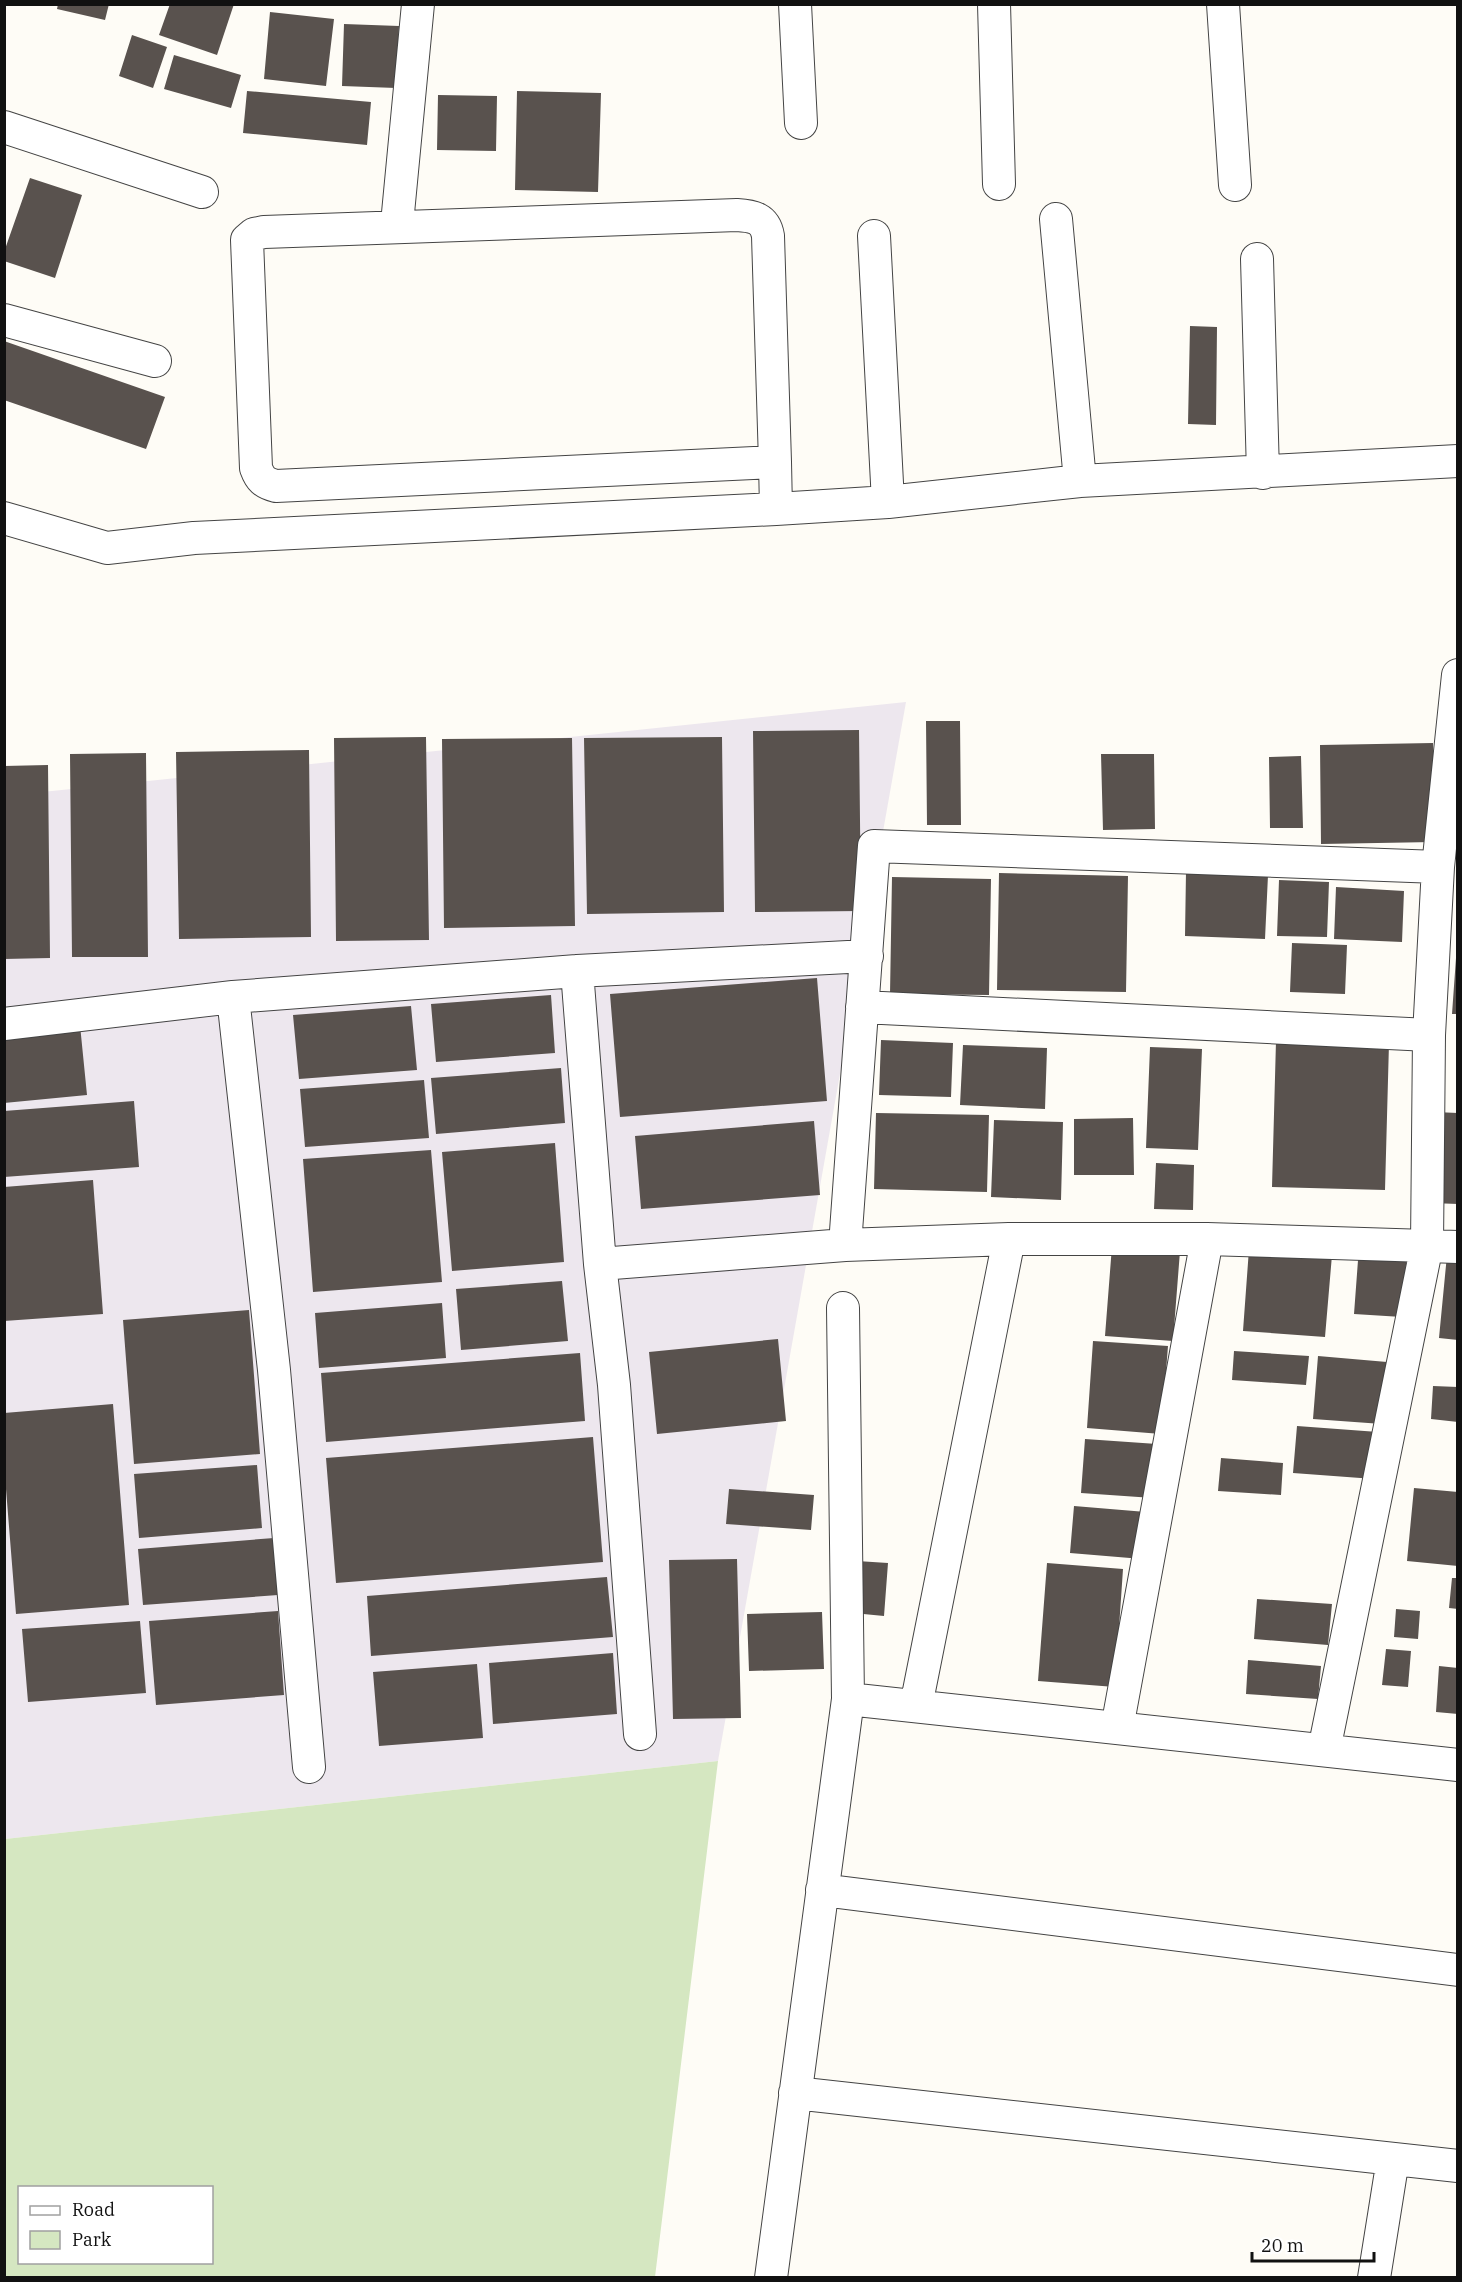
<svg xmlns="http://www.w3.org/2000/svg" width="1462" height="2282" viewBox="0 0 1462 2282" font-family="'IBM Plex Serif',serif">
	<rect width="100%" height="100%" fill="#fefcf6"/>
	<path fill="#ede7ee" d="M906,702L718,1761L5,1839L4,796Z"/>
	<path fill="#d5e7c1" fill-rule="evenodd" d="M718,1761L655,2277H5V1839ZM20,2188H212V2262H20Z"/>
	<path fill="#59524e" d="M58,4H109L105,20L57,9Z
		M170,4H234L217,55L159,35Z
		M270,12L334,19L326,86L264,79Z
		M344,24L399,26L396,88L342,86Z
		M132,35L167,47L153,88L119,76Z
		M174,55L241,75L231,108L164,89Z
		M247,91L371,102L367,145L243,133Z
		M517,91L601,93L598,192L515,190Z
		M438,95L497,96L496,151L437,150Z
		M30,178L82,195L55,278L4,261V252Z
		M1190,326L1217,327L1216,425L1188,424Z
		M4,341L165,397L146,449L4,400Z
		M926,721H960L961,825H927Z
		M859,730L861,911L755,912L753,731Z
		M426,737L429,940L336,941L334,738Z
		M722,737L724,912L587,914L584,738Z
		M572,738L575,926L444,928L442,739Z
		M1433,743L1434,842L1321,844L1320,745Z
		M309,750L311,937L179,939L176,752Z
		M146,753L148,957H72L70,754Z
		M1101,754H1154L1155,829L1103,830Z
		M1301,756L1303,828H1270L1269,757Z
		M48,765L50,958L4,959V766Z
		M1186,872L1268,875L1265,939L1185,936Z
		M999,873L1128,876L1126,992L997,990Z
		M892,877L991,879L989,995L890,994Z
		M1279,880L1329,882L1327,937L1277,936Z
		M1336,887L1404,891L1402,942L1334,939Z
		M1292,943L1347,945L1345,994L1290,992Z
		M1456,958H1458V1014H1452Z
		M817,978L827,1101L620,1117L610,994Z
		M551,995L555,1053L436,1062L431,1004Z
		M411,1006L417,1070L299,1079L293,1015Z
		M80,1025L87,1095L4,1103V1032Z
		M881,1040L953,1043L951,1097L879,1095Z
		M1276,1041L1389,1043L1385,1190L1272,1187Z
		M963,1045L1047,1048L1045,1109L960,1105Z
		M1150,1047L1202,1049L1198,1150L1146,1148Z
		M561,1068L565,1123L436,1134L431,1078Z
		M424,1080L429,1138L305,1147L300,1089Z
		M134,1101L139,1167L4,1177V1111Z
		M1435,1112L1458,1113V1204L1431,1203Z
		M876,1113L989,1115L987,1192L874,1189Z
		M1133,1118L1134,1175H1074V1119Z
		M994,1120L1063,1122L1061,1200L991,1197Z
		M814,1121L820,1195L641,1209L635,1136Z
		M555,1143L564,1262L452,1271L442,1152Z
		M431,1150L442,1282L313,1292L303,1159Z
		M1156,1163L1194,1165L1193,1210L1154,1209Z
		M93,1180L103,1314L4,1321V1187Z
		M1112,1246L1180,1251L1173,1341L1105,1336Z
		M1359,1247L1407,1251L1402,1317L1354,1314Z
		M1249,1249L1332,1255L1325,1337L1243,1331Z
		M1447,1255L1458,1256V1340L1439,1338Z
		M562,1281L568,1341L461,1350L456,1289Z
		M442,1303L446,1358L319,1368L315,1313Z
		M249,1310L260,1454L134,1464L123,1320Z
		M778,1339L786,1421L657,1434L649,1352Z
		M1093,1341L1168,1346L1161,1434L1087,1428Z
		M1234,1351L1309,1356L1306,1385L1232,1380Z
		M580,1353L585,1421L326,1442L321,1373Z
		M1318,1356L1387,1362L1382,1424L1313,1419Z
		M1433,1386L1458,1387V1422L1431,1419Z
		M113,1404L129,1605L16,1614L4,1464V1413Z
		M1297,1426L1378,1432L1374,1479L1293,1473Z
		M593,1437L603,1562L336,1583L326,1458Z
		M1085,1439L1157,1444L1153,1498L1081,1493Z
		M1221,1458L1283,1463L1281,1495L1218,1491Z
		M257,1465L262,1528L139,1538L134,1474Z
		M1414,1488L1458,1492V1566L1407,1561Z
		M729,1489L814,1495L811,1530L726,1524Z
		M1074,1506L1146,1512L1142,1559L1070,1553Z
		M274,1538L278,1595L143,1605L138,1549Z
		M737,1559L741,1718L673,1719L669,1560Z
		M857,1561L888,1563L884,1616L853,1613Z
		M1047,1563L1123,1569L1115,1687L1038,1681Z
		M607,1577L613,1637L371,1656L367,1596Z
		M1452,1578H1458V1609L1449,1608Z
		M1257,1599L1332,1604L1328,1645L1254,1639Z
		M1396,1609L1420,1611L1418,1639L1394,1637Z
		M278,1611L284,1695L156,1705L149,1621Z
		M822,1612L824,1669L749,1671L747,1614Z
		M140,1621L146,1693L28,1702L22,1629Z
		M1386,1649L1411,1651L1408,1687L1382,1685Z
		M613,1653L617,1714L493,1724L489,1663Z
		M1248,1660L1321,1666L1318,1699L1246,1694Z
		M477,1664L483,1738L379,1746L373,1672Z
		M1439,1666L1458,1668V1714L1436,1712Z"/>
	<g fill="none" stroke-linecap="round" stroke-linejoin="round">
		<defs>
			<path id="street" d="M795,4L801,123
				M994,4L999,184
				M1223,4L1235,185
				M4,127L202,192
				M398,213L418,4
				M1056,219L1080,481
				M874,236L888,502
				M1257,259L1263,473
				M4,320L155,361
				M775,462L276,486C264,483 260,479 256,468L247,240L254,234L264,232L737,215C753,216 765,218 768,236L775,462L776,509
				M4,518L107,548L194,538L776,509L888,502L1080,481L1458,461
				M577,971L600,1264
				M233,997L274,1370L309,1767
				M862,1007L1429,1035
				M4,1024L233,997L577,971L867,956
				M845,1245L874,846L1438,867
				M848,1699L1458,1765
				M916,1706L1009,1239
				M1117,1728L1207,1239
				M640,1734L614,1385L600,1264L845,1245L1009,1239H1207L1458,1247
				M1324,1750L1427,1245L1429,1035L1438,867L1458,675
				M822,1890L1458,1970
				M795,2093L1458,2166
				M771,2278L848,1699L843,1308
				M1374,2278L1393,2159"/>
		</defs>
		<use href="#street" stroke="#444" stroke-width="34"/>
		<path stroke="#333" stroke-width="4" stroke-dasharray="6 3" stroke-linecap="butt" d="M608,2278H624"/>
		<use href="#street" stroke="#fff" stroke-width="32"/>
	</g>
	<rect width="1462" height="2282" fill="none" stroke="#111111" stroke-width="12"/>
	<rect x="18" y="2186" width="195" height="78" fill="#ffffff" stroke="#a0a0a0" stroke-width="1.5"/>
	<rect x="30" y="2206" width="30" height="9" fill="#ffffff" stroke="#a0a0a0" stroke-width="1.5"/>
	<text x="72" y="2216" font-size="18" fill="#111111">Road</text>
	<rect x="30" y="2231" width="30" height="18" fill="#d5e7c1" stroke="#a0a0a0" stroke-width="1.5"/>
	<text x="72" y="2246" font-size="18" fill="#111111">Park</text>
	<path d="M1252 2252v9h122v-9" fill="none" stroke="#111111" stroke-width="3"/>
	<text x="1261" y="2252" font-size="18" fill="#111111" stroke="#ffffff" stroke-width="4.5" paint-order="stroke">20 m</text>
</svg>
